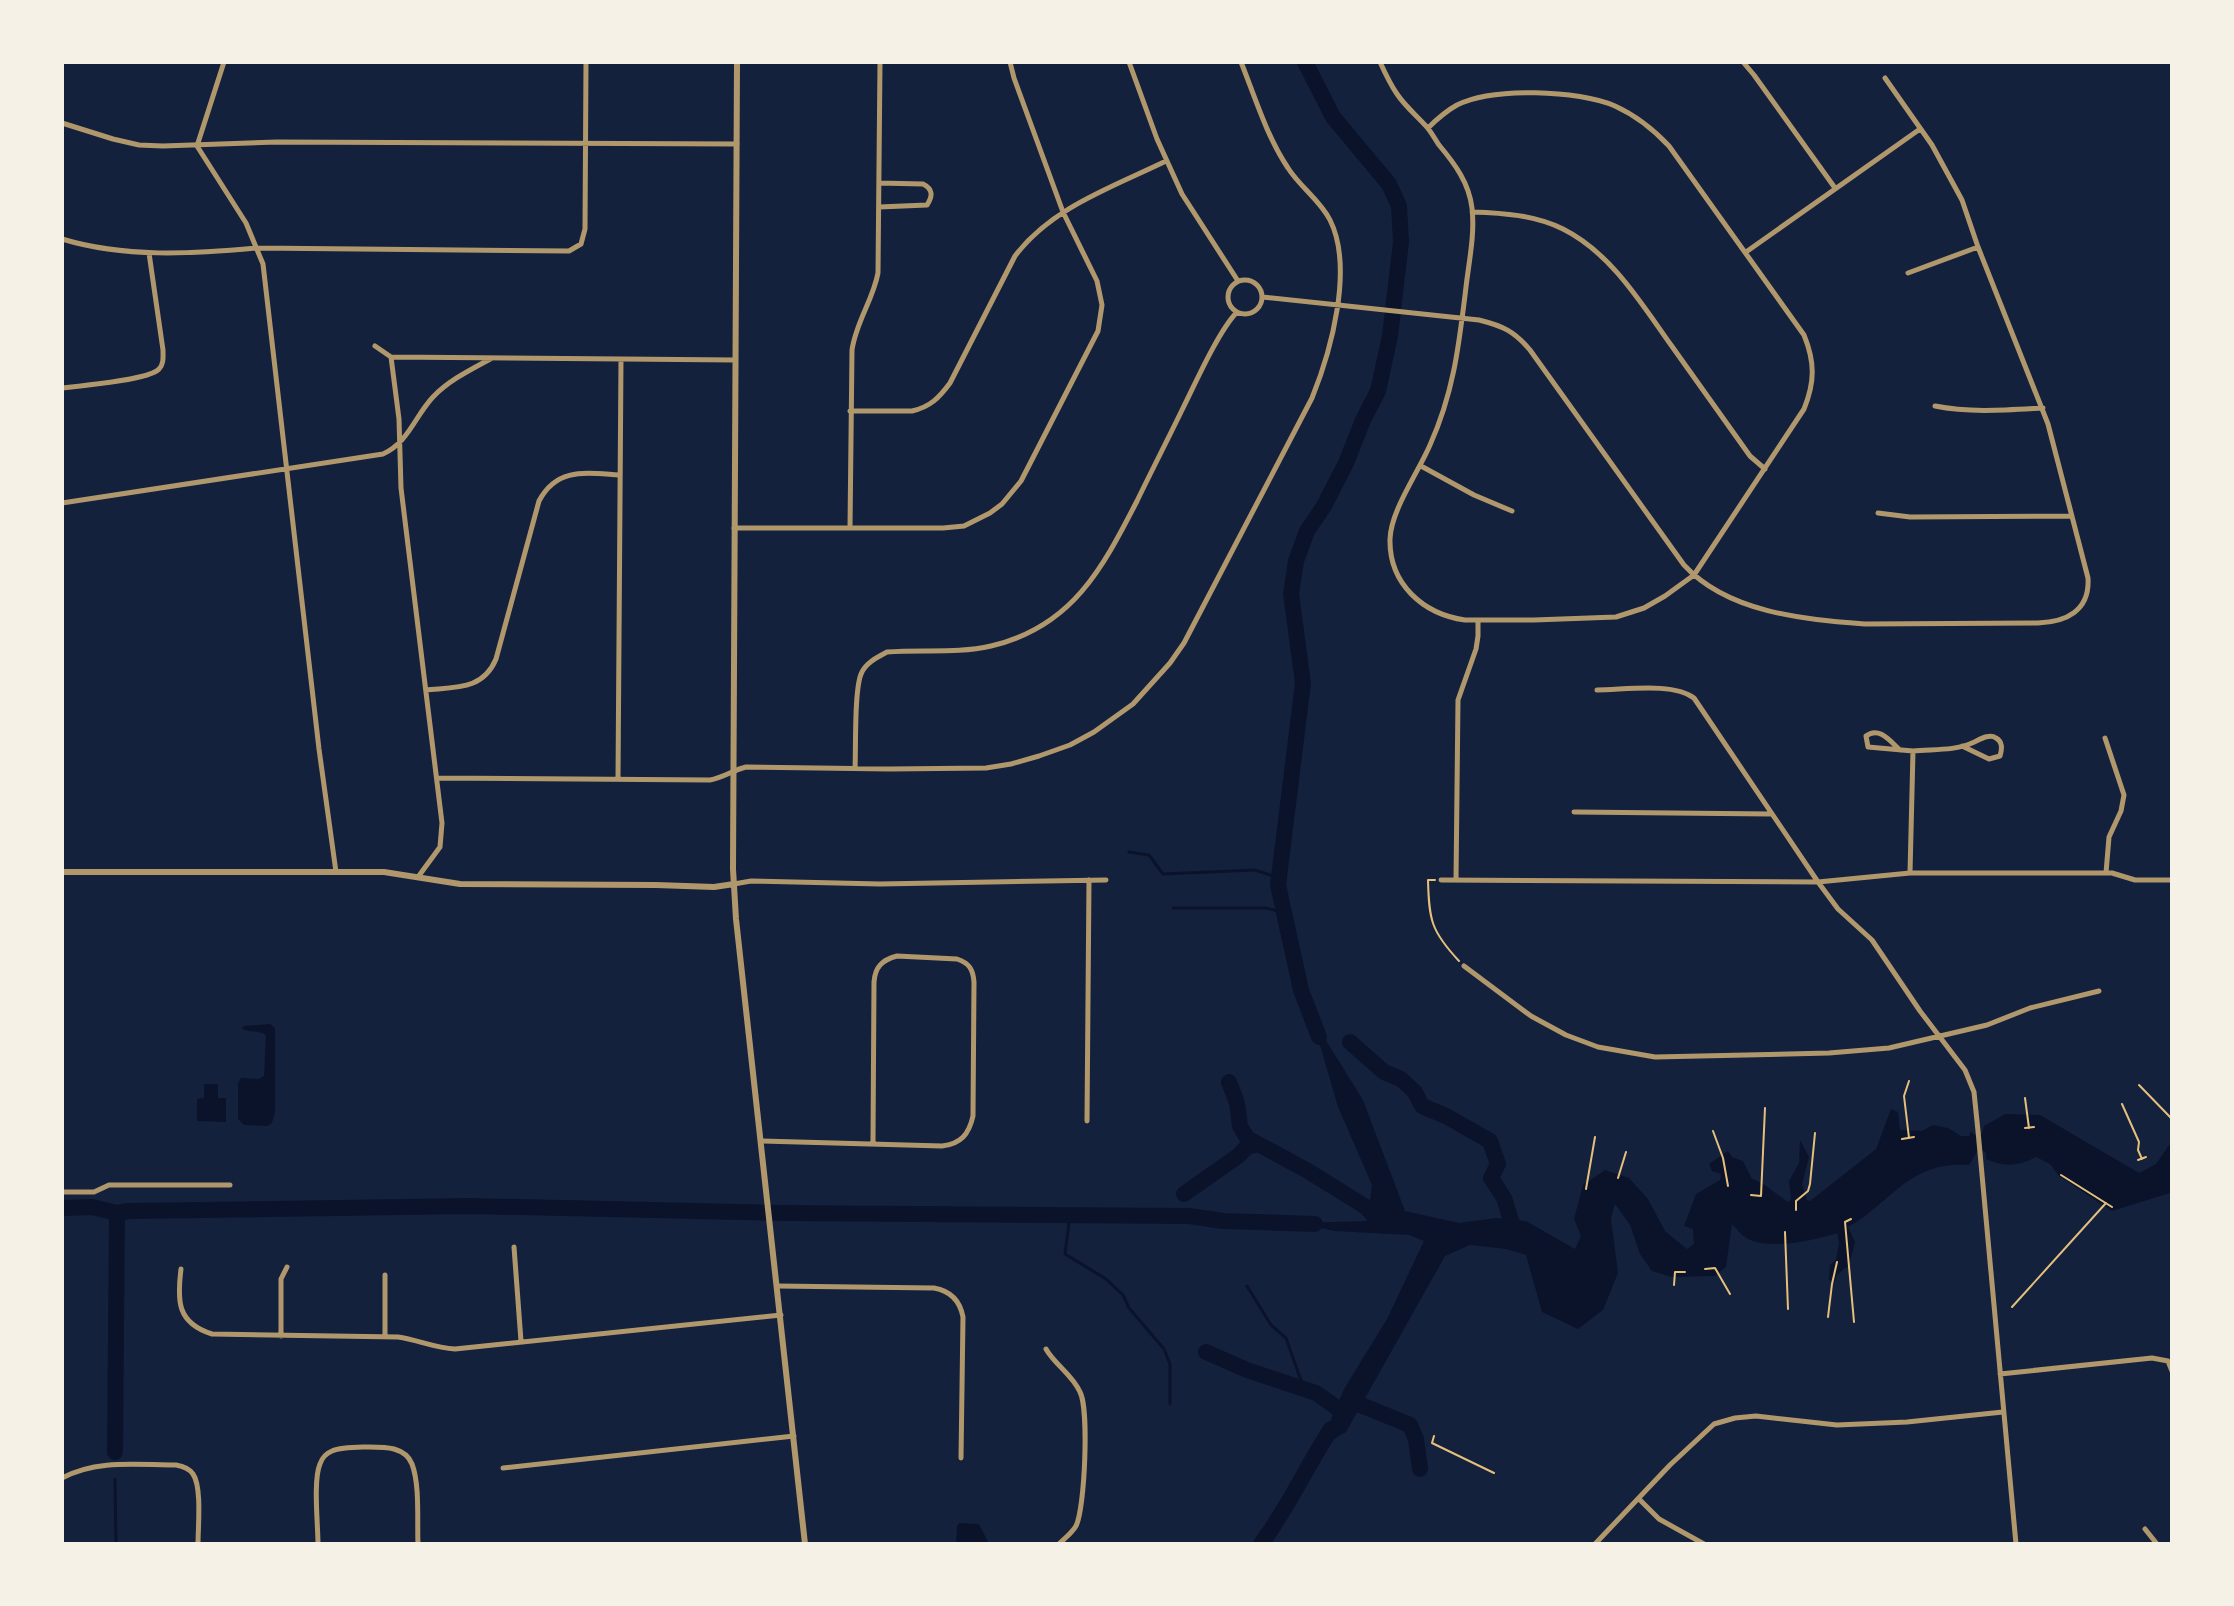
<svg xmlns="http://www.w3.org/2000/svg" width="2234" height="1606" viewBox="0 0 2234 1606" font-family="Cabin,sans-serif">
	<rect width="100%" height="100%" fill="#14213d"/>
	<path fill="#0b132b" d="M1312,1018L1363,1100L1405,1211L1459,1223L1496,1218L1526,1221L1575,1249L1581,1236L1574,1219L1583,1185L1605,1170L1629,1178L1648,1199L1665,1231L1687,1249L1694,1244L1693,1229L1684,1226L1696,1194L1720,1180L1721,1174L1712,1171L1709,1164L1728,1151L1732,1157L1743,1161L1752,1179C1768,1184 1774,1194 1789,1202L1791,1198L1789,1181L1799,1163L1800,1140L1809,1157L1802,1184L1807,1200L1810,1201L1876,1149L1891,1109L1898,1112L1900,1130L1922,1131L1933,1125L1948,1128L1961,1136H1969L1971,1131L1974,1135L1982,1134L1984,1126L2005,1114L2040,1115L2139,1173L2156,1164L2172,1141V1190L2170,1193L2112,1211L2059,1176L2050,1164L2036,1157C2018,1167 2004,1167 1986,1159V1153L1984,1151L1977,1152L1969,1165C1908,1161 1893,1202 1848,1227L1855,1242L1849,1265L1837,1275L1834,1283L1829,1280L1830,1265L1836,1260L1839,1243L1837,1233C1815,1240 1765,1252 1745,1237C1740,1234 1736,1228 1732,1224L1726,1267L1715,1276L1671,1277L1652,1271L1640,1254L1630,1225L1615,1204L1611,1218L1618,1273L1603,1310L1578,1329L1542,1312L1526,1255L1506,1249L1470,1245L1445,1256L1346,1432L1319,1448L1344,1389L1387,1319L1424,1241L1409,1235L1334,1231L1297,1223L1367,1221L1372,1185L1338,1107Z
		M270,1024L275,1028V1112L272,1123L268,1126L244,1125L238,1119V1083L241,1078L259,1079L264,1076L266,1035C258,1030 251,1033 242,1029L244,1026Z
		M204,1084H218V1098H226V1122L197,1121V1099L204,1098Z
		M959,1523L979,1524L989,1544H956L957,1526Z"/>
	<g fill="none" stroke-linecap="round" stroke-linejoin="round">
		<path stroke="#0b132b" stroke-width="3" d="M1129,852L1149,855L1163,874L1255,870L1279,878
			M1173,908H1265L1283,912
			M1070,1215L1065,1254L1106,1279L1123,1295L1129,1308L1164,1349L1170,1364V1404
			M1247,1286L1271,1325L1286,1338L1304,1389
			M115,1479L116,1544"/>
		<path stroke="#0b132b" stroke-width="16" d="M1305,62L1333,117L1389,184L1399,206L1401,242L1390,336L1378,391L1363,420L1346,463L1324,506L1307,531L1296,561L1291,594L1303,683L1278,885L1301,990L1319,1037
			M1350,1042L1384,1072L1401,1079L1415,1092L1422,1106L1446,1116L1490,1141L1498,1164L1491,1178L1504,1198L1514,1230
			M1229,1082L1237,1103L1240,1126L1247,1138L1308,1171L1366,1207L1383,1226
			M1184,1194L1238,1156L1247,1147L1257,1144
			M62,1208L92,1207L117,1213
			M1206,1352L1247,1370L1316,1393L1343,1412
			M1351,1401L1410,1425L1416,1439L1420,1469
			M115,1452L117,1213L129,1211L470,1206L781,1213L1189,1216L1223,1221L1315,1224
			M1261,1544C1288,1508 1306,1467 1331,1429"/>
		<path stroke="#e5c07b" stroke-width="2" d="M1435,880H1428C1429,920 1431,931 1459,961
			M2139,1085L2172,1119
			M2025,1098L2029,1128
			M2122,1104L2139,1142L2138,1150L2142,1159
			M2025,1128L2034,1127
			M1713,1131L1723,1158L1728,1186
			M1909,1138L1904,1096L1909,1081
			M1902,1139L1914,1137
			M2138,1160L2146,1157
			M2061,1175L2112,1207
			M1618,1178L1626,1152
			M1586,1189L1595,1137
			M1751,1195L1761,1196L1765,1108
			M1796,1210V1201L1808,1191L1810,1184L1815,1133
			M1851,1219L1845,1222L1854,1322
			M1785,1232L1788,1309
			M1705,1269L1715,1268L1730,1294
			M1674,1285L1675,1272H1685
			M2012,1307L2106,1203
			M1828,1317L1832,1284L1837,1262
			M1434,1436L1432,1443L1494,1473"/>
		<path stroke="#b1986c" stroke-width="5" d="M224,62L197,146L246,223L263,264L319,749L336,872
			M1129,62L1157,139L1182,194L1238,281
			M1380,62C1385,73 1390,84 1397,94C1405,106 1416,115 1425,125C1431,131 1434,138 1439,145C1455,164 1469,183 1472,208C1475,234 1469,261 1466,287C1459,344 1454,392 1430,445C1418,473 1391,510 1390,539C1389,584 1423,614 1465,620H1534L1616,617L1644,608L1665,596L1694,575L1804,409C1815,382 1815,362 1804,335L1669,146C1653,129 1637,116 1615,106C1578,90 1493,87 1457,105C1446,111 1437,119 1428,128
			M1743,62L1754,75L1835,188
			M62,123L113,139L139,145L163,146L277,142L737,144
			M879,207L927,205C933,196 933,189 923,184L879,183
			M1472,212C1503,213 1535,215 1563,229C1611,253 1641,303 1671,345C1697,382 1724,419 1750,456L1765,469
			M62,239C125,258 191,254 256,248L569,251L581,244L585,229L586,62
			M1746,252L1920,129
			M1908,273L1978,247
			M1228 297a17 17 0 1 1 34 0a17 17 0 1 1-34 0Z
			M1262,297L1479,320C1503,326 1514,331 1530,350L1684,565C1728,613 1803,619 1865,624L2038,623C2066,622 2090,611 2088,578L2048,424L1978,247L1962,200L1932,145L1885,78
			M375,346L391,357
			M391,357L399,419L401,488L442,823L440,847L418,877
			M391,357L735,360
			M62,388C80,386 149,380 159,369C164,364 163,357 163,350L149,253
			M1935,406C1970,413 2007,410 2043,408
			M850,411H912C930,407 939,398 950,383L1015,256C1052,207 1113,187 1166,161
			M1421,466L1474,495L1512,511
			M62,503L383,454C408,443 415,416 433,397C449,380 472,369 492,358
			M1878,513L1910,517L2072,516
			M734,528H943L964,526L990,513L1002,504L1021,481L1098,331L1102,305L1097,281L1063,212L1014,78L1010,62
			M850,528L852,350C856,322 873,300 878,273L880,62
			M426,690C456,687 483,690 496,659L539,501C557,467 586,473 619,475
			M1597,690C1624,690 1673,682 1694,698L1818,882L1838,909L1872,940L1920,1011L1965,1070L1974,1092L1978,1131L2016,1544
			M2105,738L2124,795L2121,811L2109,837L2106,873
			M1900,750C1890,741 1879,726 1866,736L1868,747L1913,751
			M855,769C856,749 854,686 862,672C867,662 878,657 887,652C922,649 957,654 991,646C1072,627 1102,569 1137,501C1152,470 1168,439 1183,408C1196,382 1218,332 1237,312
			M437,778L710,780C723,778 733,770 746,767L890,769L986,768L1011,764L1039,756L1070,745L1094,732L1133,704L1170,663L1184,643L1312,398C1331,351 1354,268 1330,220C1320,200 1300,187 1288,168C1267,137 1255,97 1241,62
			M618,779L621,359
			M1574,812L1771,814
			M1910,873L1913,751C1932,749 1955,751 1972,743C1979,740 1989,733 1996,738C2003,742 2002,749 2000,756L1989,759L1962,746
			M1441,880L1818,882L1910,873H2112L2135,880H2172
			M1456,880L1458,700L1476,649L1478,636V620
			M734,884L751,881L880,884L1106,880
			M1464,966L1531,1016L1566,1035L1598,1047L1655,1057L1829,1053L1889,1048L1987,1025L2030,1008L2099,991
			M1087,1121L1089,880
			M761,1141L942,1146C961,1144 969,1134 973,1116L974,982C973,969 969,963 957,959L897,956C882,960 875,967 874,982L873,1143
			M62,1192H94L109,1185H230
			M514,1247L521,1341
			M181,1269C177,1301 177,1323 212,1334L398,1337C418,1340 435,1348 455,1349L781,1315
			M385,1275V1337
			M777,1286L934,1288C951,1291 960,1301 963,1317L961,1458
			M281,1336V1279L287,1267
			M1046,1349C1055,1365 1072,1374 1080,1392C1089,1409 1085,1508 1076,1526C1072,1533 1064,1539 1059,1544
			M2000,1374L2152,1358L2168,1361L2172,1371
			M503,1468L794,1436
			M62,1478C97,1459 138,1465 176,1465C182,1466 189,1468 193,1474C202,1487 198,1527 198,1544
			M1639,1499L1659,1519L1704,1544
			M2145,1529L2157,1544
			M318,1544C318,1525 313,1480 320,1464C322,1458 327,1453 332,1451C343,1446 383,1446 394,1449C401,1451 409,1456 412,1464C420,1485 417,1521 418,1544
			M1595,1544L1670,1465L1714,1424L1735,1418L1756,1416L1837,1425L1907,1422L2003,1412"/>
		<path stroke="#b1986c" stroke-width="6" d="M737,62L733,869L736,919L805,1544
			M62,872H384L460,884L656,885L714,887L734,884"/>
	</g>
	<rect width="2234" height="1606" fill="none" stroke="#f6f1e7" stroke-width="128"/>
</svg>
